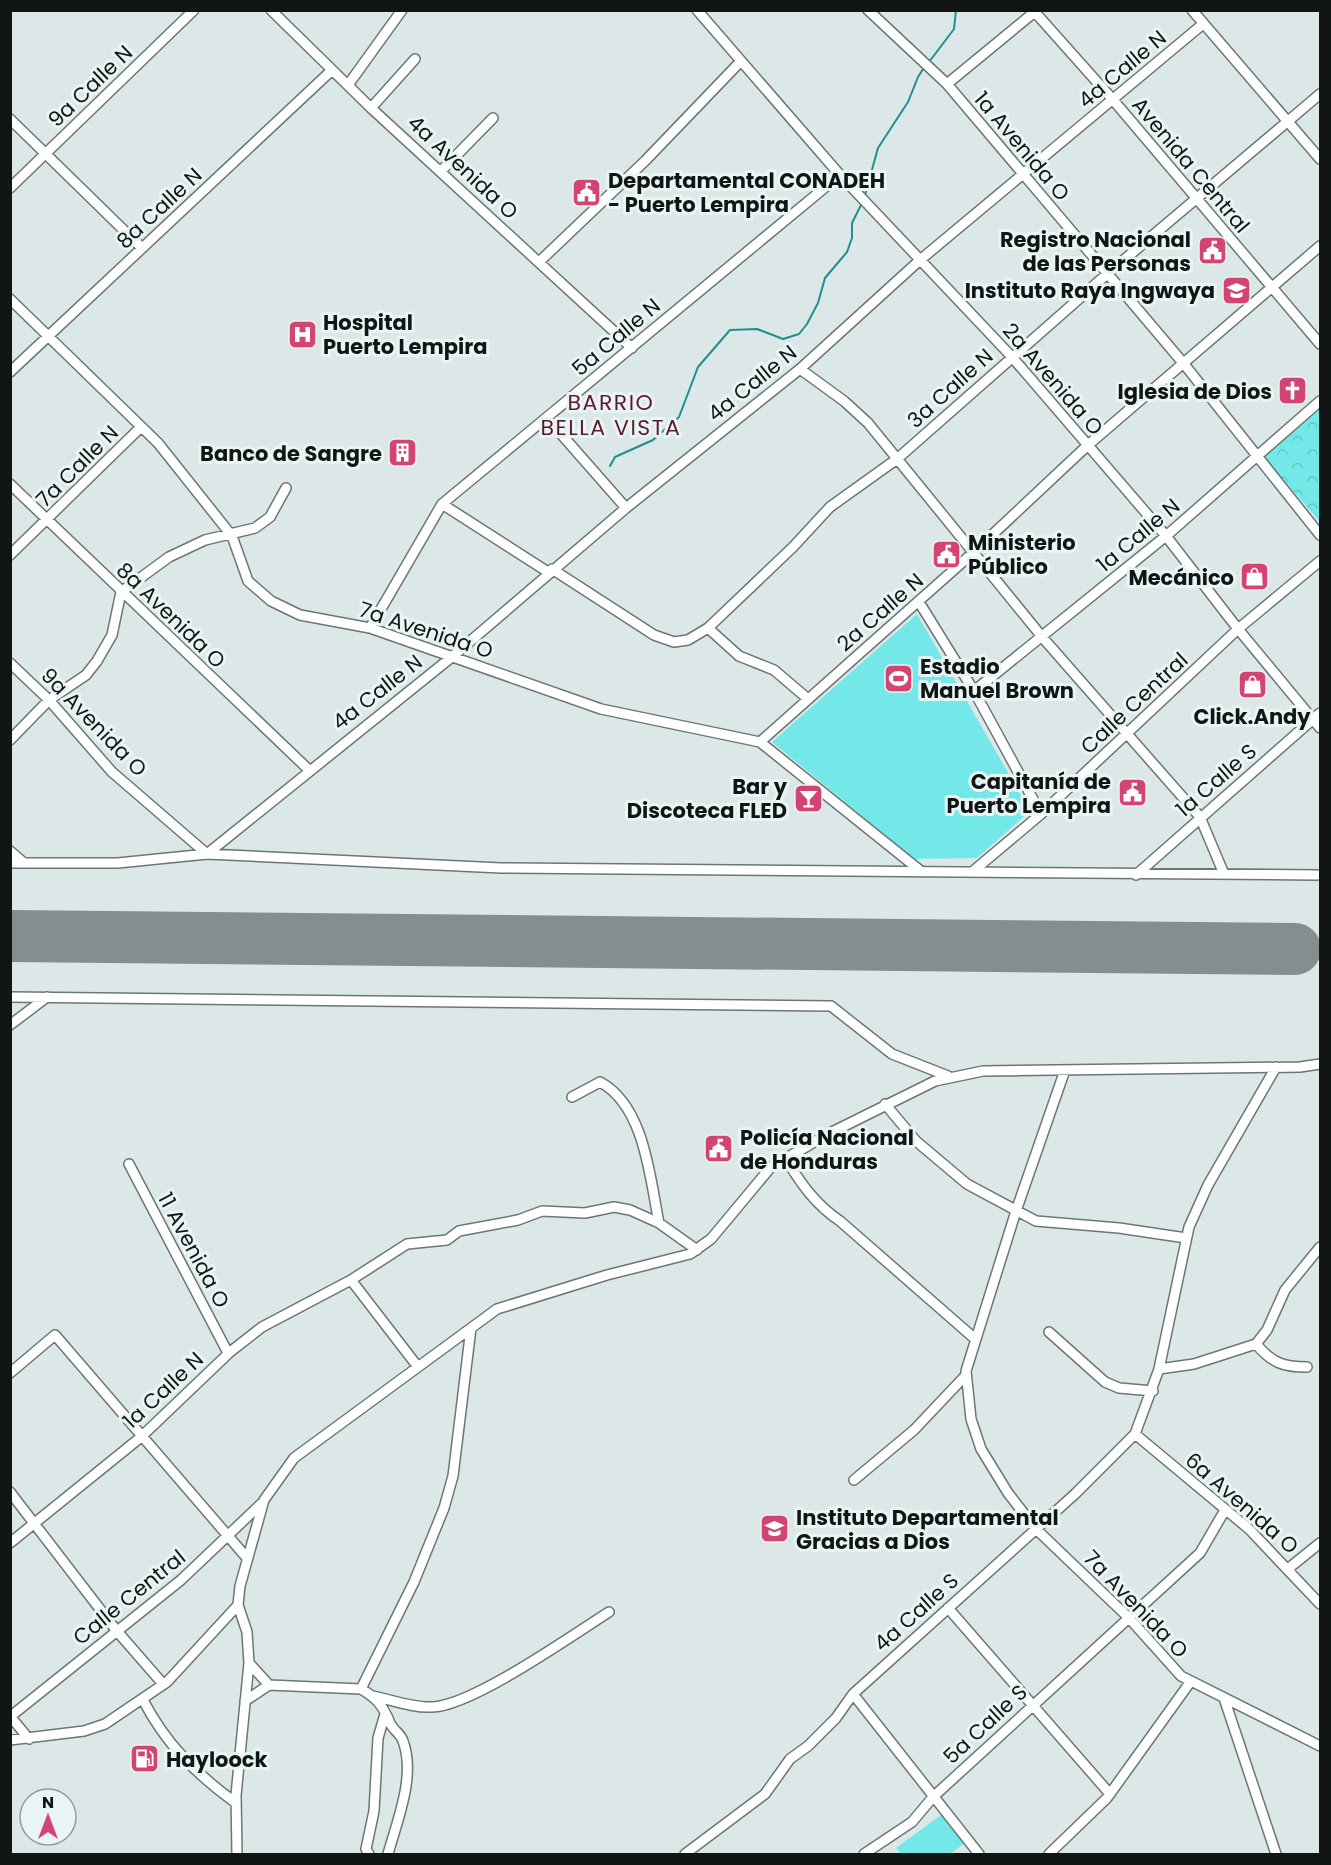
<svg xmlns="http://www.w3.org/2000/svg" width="1331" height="1865" viewBox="0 0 1331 1865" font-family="Poppins,sans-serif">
	<defs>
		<pattern id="park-crowns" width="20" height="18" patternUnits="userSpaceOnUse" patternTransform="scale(1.5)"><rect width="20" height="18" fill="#74e8e8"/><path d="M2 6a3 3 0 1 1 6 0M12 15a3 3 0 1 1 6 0" fill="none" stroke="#63c6c6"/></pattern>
	</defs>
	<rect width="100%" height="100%" fill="#dce8e8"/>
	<path fill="url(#park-crowns)" d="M1320,409V522L1264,457Z"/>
	<path fill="#74e8e8" d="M917,614L1030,811L977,858L914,859L772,742Z
		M941,1815L965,1843L950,1854H901L896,1848Z"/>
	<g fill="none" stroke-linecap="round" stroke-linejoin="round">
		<path stroke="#208e8f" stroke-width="2" d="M929,62L954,29L956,10
			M865,195L878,148L908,102L918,77L925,66
			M610,466L615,457L653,440L679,417L698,367L730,330L757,329L783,339L799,334L807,324L818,303L825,278L847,252L852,238V223L862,203"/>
		<path stroke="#858e8e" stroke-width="52" d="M10,936L1295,949"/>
		<defs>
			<path id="minor" d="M271,10L371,108L632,348
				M697,10L840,175L1012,357L1166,536L1238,629L1320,728
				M868,10L947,84L1184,364L1320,535
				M1033,10L1114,101L1320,344
				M1192,10L1320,159
				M947,84L1037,10
				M348,85L402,10
				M371,108L415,59
				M10,119L142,248
				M441,171L493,118
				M10,188L194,10
				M539,262L645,161L741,61
				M10,299L158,443L232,536L248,581L271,601L300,615L370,628L601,709L760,742L922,872
				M800,369L844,401L868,423L1043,638L1200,817L1224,874
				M10,372L331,71
				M547,418L626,508
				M10,484L309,770
				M442,504L548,572
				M10,555L141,427
				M552,569L654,635L674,642L688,640L708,628L793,547L830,507L897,459L1106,275L1320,94
				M919,602L974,691L1041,814
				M370,628L442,504L840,175
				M708,628L739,656L774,670L808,699
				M10,663L49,700L112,772L207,854L453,656L626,508L800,369L920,260L1203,24
				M974,691L1166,536L1320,401
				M10,740L49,700L86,675L97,661L112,635L121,592L169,557L205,540L255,528L270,517L286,488
				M760,742L975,551L1088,445L1320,246
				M10,851L24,863
				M10,863H118L207,854L501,868L1317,875
				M972,872L1041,814L1238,629L1320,561
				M1136,875L1320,713
				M10,997L831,1006L892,1054L948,1076
				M10,1025L47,997
				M1065,1070L1016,1211L966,1371L971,1419L981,1449L1008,1493L1036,1529L1129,1618L1181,1676L1320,1746
				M572,1097L600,1082C645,1106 650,1179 659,1223L697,1250
				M885,1104L916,1141L967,1184L1036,1221L1119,1228L1186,1238
				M786,1159C801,1184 816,1205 840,1221L974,1338
				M129,1164L228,1353
				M351,1280L418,1367
				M1049,1332L1105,1382L1119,1388L1153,1391
				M1256,1344C1272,1363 1283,1367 1307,1367
				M1159,1369L1194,1364L1256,1344L1267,1330L1285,1290L1320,1247
				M10,1373L55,1335L247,1558
				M1135,1434L1249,1529L1320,1604
				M854,1480L914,1430L966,1375
				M10,1492L116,1630L163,1684
				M10,1543L141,1437L230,1352L262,1327L351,1280L407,1244L447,1240L459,1231L518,1220L542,1211L585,1213L614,1207L630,1210L659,1223
				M1289,1568L1320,1543
				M948,1608L1110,1794
				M249,1663L269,1685L361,1689
				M853,1694L979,1854
				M373,1696C392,1700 413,1708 432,1707C472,1706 571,1636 609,1612
				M1224,1698L1276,1854
				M143,1700C166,1744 196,1774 236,1803
				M245,1701L269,1685
				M10,1716L29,1739
				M11,1716L181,1580L263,1502
				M10,1740L84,1731L105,1724L167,1682L238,1605L240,1586L264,1500L294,1458L497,1309L607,1275L690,1254L711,1239L771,1167L828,1134L935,1081L983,1071L1300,1067L1320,1064
				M237,1854L236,1795L249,1663L247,1632L238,1605
				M369,1854L366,1849L374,1811L378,1738L385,1714
				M388,1854C397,1821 416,1776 403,1741C401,1734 393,1730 390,1723C383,1706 377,1698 361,1689L414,1582L444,1508L453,1476L471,1328
				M685,1854L765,1794L790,1759L808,1746L836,1718L853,1694L1075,1494L1135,1434L1159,1369L1189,1227L1208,1185L1276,1067
				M864,1854L912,1822L933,1797L1200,1553L1225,1510
				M1049,1854L1107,1798L1191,1681"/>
		</defs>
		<use href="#minor" stroke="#6b7676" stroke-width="12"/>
		<use href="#minor" stroke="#fff" stroke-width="9"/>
	</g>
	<defs>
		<symbol id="civic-square" viewBox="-11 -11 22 22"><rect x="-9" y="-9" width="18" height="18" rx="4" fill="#d24471" stroke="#e9f5f5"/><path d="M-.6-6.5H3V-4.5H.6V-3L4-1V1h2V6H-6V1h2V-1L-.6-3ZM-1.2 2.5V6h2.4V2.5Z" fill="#fff"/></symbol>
		<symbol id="school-square" viewBox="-11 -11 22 22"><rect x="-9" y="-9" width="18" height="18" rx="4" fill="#d24471" stroke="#e9f5f5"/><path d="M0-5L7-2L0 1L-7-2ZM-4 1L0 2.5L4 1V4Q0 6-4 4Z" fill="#fff"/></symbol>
		<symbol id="hospital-square" viewBox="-11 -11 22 22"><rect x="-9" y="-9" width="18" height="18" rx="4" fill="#d24471" stroke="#e9f5f5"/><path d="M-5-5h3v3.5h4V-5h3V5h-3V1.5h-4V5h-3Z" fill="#fff"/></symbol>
		<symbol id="church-square" viewBox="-11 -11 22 22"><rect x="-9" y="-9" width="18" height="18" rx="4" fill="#d24471" stroke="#e9f5f5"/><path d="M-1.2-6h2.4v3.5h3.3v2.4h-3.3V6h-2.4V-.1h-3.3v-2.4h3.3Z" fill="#fff"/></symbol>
		<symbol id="building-square" viewBox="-11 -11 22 22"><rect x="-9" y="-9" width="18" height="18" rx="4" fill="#d24471" stroke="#e9f5f5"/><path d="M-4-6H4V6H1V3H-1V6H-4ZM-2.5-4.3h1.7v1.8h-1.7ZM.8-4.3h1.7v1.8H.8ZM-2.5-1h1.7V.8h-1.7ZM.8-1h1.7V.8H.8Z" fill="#fff"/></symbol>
		<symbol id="shop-square" viewBox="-11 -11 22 22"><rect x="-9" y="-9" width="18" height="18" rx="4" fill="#d24471" stroke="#e9f5f5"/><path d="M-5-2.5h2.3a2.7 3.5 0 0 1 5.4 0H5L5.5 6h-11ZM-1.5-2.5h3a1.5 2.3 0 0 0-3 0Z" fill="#fff"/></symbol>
		<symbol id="stadium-square" viewBox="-11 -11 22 22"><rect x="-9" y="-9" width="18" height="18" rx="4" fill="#d24471" stroke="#e9f5f5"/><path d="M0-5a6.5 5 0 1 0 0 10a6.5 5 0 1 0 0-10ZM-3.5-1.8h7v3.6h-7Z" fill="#fff"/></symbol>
		<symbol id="bar-square" viewBox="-11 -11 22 22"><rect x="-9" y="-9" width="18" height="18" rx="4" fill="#d24471" stroke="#e9f5f5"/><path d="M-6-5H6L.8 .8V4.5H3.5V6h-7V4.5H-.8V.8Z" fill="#fff"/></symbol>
		<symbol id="fuel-square" viewBox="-11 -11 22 22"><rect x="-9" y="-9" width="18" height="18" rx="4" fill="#d24471" stroke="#e9f5f5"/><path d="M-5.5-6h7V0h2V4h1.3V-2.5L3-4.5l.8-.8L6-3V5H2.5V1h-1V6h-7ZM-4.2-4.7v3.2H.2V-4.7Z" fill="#fff"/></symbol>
	</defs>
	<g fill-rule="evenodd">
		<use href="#civic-square" x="570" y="176" width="33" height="33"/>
		<use href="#civic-square" x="1196" y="234" width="33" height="33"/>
		<use href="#school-square" x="1220" y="274" width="33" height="33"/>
		<use href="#hospital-square" x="286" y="318" width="33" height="33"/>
		<use href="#church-square" x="1276" y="374" width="33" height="33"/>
		<use href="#building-square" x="386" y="436" width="33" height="33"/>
		<use href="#civic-square" x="930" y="538" width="33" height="33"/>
		<use href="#shop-square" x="1238" y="560" width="33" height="33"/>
		<use href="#stadium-square" x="882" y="662" width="33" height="33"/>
		<use href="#shop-square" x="1236" y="668" width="33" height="33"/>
		<use href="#civic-square" x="1116" y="776" width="33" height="33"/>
		<use href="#bar-square" x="792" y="782" width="33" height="33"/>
		<use href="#civic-square" x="702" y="1132" width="33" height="33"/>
		<use href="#school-square" x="758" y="1512" width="33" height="33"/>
		<use href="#fuel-square" x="128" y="1742" width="33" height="33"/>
	</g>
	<g text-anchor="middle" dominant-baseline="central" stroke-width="6" stroke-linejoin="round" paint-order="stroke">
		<g font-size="21" fill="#111615" stroke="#e9f5f5">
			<text transform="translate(1122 69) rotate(-40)">4a Calle N</text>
			<text transform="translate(90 86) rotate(-44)">9a Calle N</text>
			<text transform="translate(1022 146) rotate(50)">1a Avenida O</text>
			<text transform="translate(1191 165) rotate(50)">Avenida Central</text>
			<text transform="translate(463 167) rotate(43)">4a Avenida O</text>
			<text transform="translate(159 208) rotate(-43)">8a Calle N</text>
			<text transform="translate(616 337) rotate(-40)">5a Calle N</text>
			<text transform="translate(1053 379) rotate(49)">2a Avenida O</text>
			<text transform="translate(752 383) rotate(-39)">4a Calle N</text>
			<text transform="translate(950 388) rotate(-42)">3a Calle N</text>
			<text transform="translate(77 466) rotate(-45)">7a Calle N</text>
			<text transform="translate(1138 535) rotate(-40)">1a Calle N</text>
			<text transform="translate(880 612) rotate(-41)">2a Calle N</text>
			<text transform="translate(171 615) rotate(44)">8a Avenida O</text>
			<text transform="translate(426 630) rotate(18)">7a Avenida O</text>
			<text transform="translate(377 692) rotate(-38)">4a Calle N</text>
			<text transform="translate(1134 703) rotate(-43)">Calle Central</text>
			<text transform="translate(94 722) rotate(46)">9a Avenida O</text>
			<text transform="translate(1216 780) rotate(-41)">1a Calle S</text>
			<text transform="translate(194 1250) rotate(62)">11 Avenida O</text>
			<text transform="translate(163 1390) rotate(-43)">1a Calle N</text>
			<text transform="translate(1242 1503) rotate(41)">6a Avenida O</text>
			<text transform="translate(129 1597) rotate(-39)">Calle Central</text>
			<text transform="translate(1136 1604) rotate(46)">7a Avenida O</text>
			<text transform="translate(916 1612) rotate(-42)">4a Calle S</text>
			<text transform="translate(985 1724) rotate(-43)">5a Calle S</text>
		</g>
		<g font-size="21" font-weight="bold" fill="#111615" stroke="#e9f5f5" text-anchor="start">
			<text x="608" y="180">Departamental CONADEH<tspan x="608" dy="24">- Puerto Lempira</tspan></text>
			<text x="1191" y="239" text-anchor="end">Registro Nacional<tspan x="1191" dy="24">de las Personas</tspan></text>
			<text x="1215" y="290" text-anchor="end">Instituto Raya Ingwaya</text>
			<text x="323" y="322">Hospital<tspan x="323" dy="24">Puerto Lempira</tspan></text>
			<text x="1272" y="391" text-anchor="end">Iglesia de Dios</text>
			<text x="382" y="453" text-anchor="end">Banco de Sangre</text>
			<text x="968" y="542">Ministerio<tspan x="968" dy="24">Público</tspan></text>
			<text x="1234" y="577" text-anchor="end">Mecánico</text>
			<text x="920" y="666">Estadio<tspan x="920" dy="24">Manuel Brown</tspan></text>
			<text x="1252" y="716" text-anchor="middle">Click.Andy</text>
			<text x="1111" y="781" text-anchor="end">Capitanía de<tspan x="1111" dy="24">Puerto Lempira</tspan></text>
			<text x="787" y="786" text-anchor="end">Bar y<tspan x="787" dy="24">Discoteca FLED</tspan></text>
			<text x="740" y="1137">Policía Nacional<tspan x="740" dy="24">de Honduras</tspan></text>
			<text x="796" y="1517">Instituto Departamental<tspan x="796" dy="24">Gracias a Dios</tspan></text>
			<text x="166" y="1759">Hayloock</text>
		</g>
		<g font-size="22" letter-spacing="1.5" fill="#5d192f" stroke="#e9f5f5">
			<text x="611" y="402">BARRIO<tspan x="611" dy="25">BELLA VISTA</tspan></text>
		</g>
	</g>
	<rect width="1331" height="1865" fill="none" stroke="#111615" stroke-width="24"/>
	<g transform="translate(48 1817)"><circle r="28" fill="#e9f5f5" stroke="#939c9b" stroke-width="1.5"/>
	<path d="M0-4.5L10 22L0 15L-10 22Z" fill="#d24471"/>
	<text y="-9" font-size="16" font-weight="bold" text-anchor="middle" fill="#111615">N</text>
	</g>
</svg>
